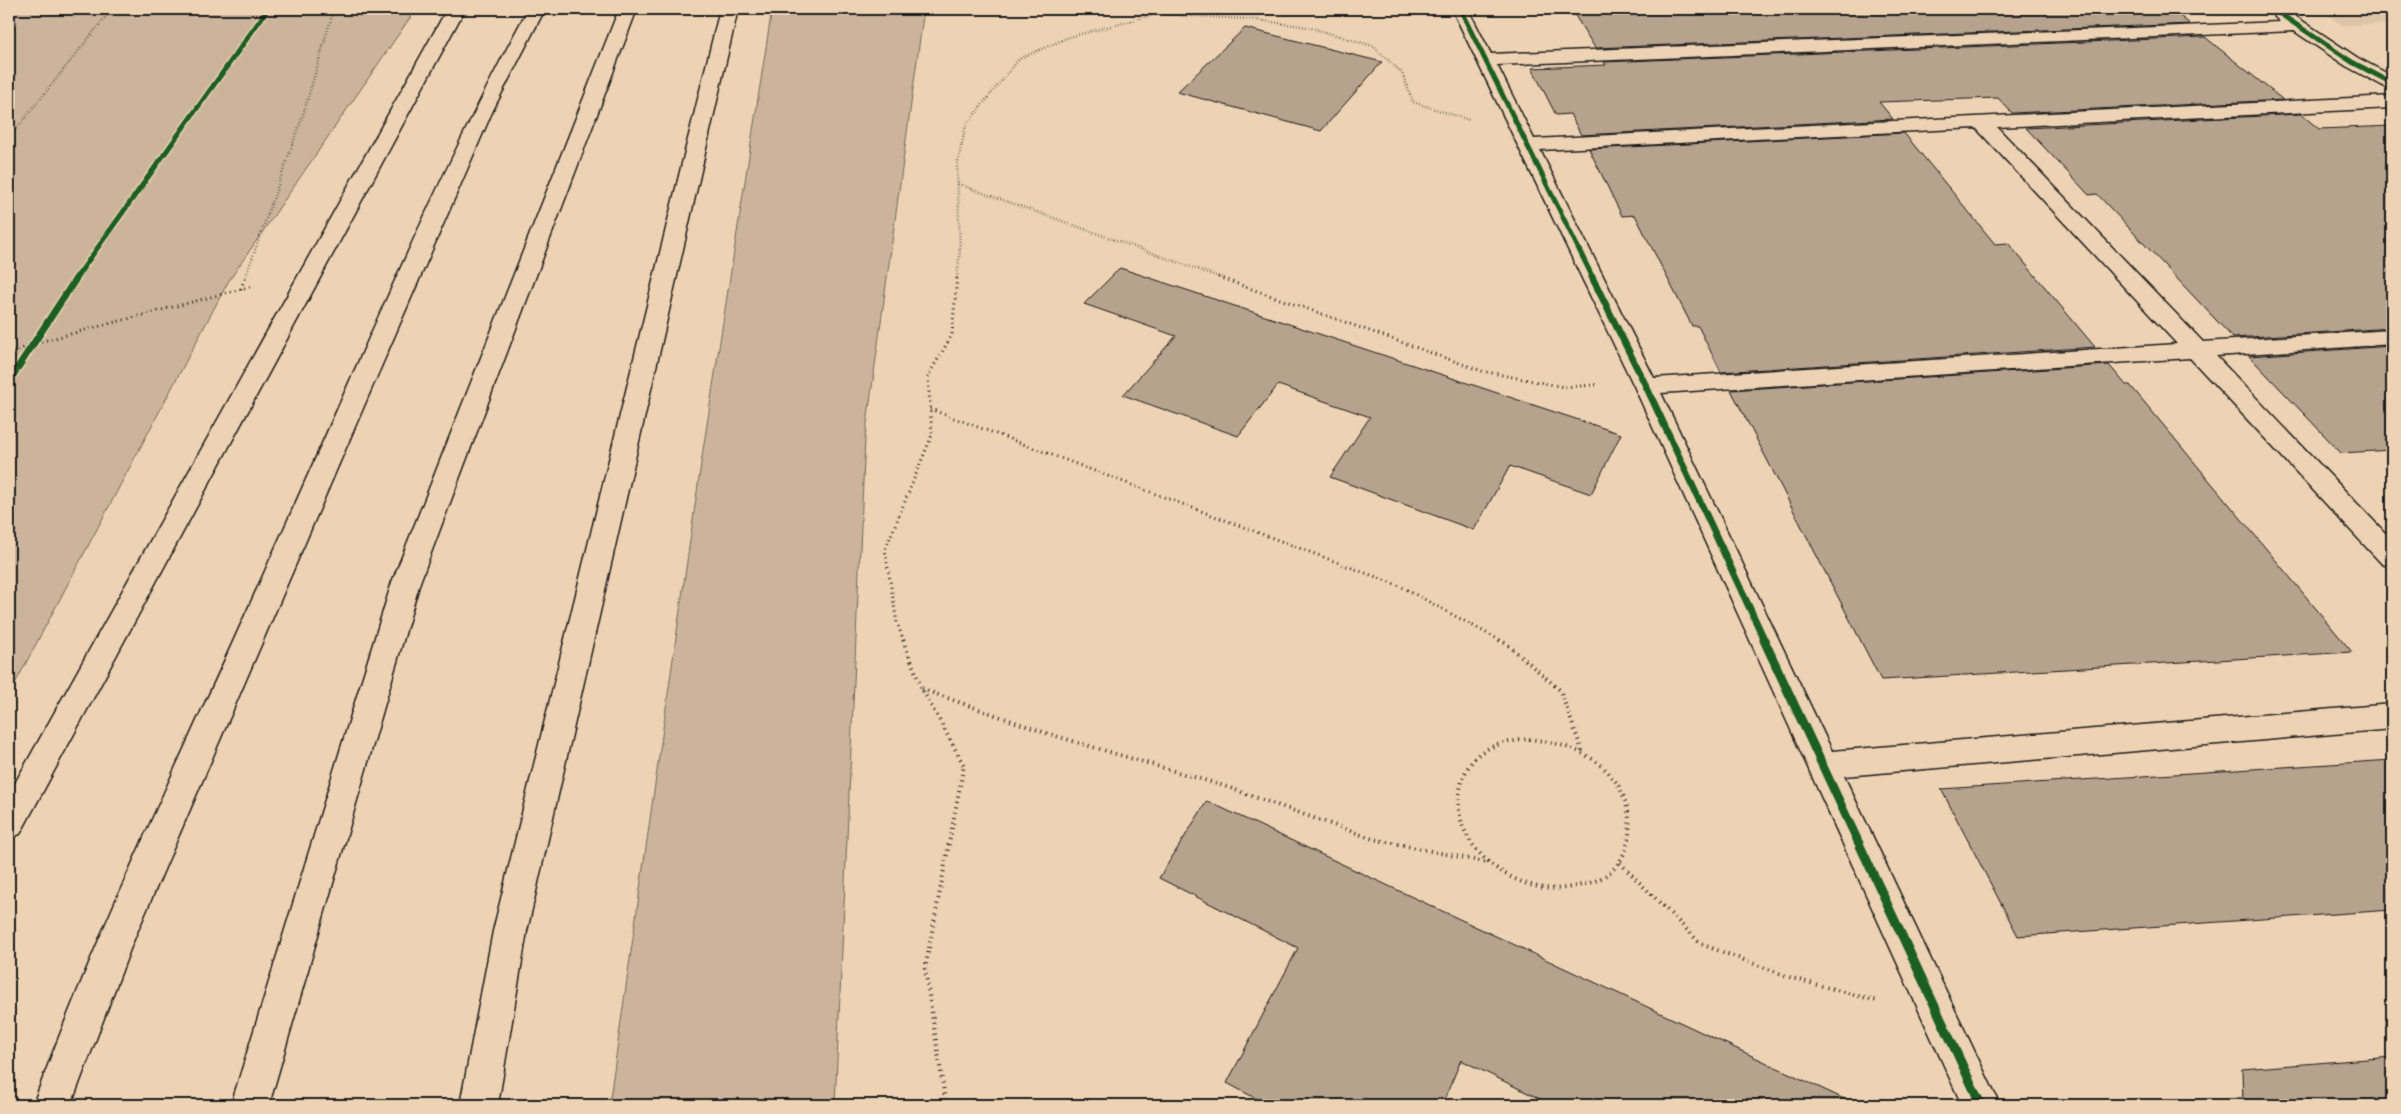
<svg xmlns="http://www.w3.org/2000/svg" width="2401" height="1114" viewBox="0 0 2401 1114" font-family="Dekko,sans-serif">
	<rect width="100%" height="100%" fill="#edd2b4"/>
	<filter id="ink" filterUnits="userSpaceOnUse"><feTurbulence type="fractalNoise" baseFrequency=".02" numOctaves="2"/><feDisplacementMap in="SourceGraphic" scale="10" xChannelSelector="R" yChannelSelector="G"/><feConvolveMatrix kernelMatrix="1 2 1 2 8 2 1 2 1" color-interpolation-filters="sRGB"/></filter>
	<g filter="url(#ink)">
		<path fill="#dcc4a8" d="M2319,9H2392V24L2342,25Z"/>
		<path fill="#cbb49b" stroke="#74685c" d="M9,9H416L228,282L9,695Z
			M772,9H924L865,438L835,1105H609L703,450Z"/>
		<path fill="#b6a28d" stroke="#1c1c1c" d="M1571,9H2171L2190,24L1595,48Z
			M1245,28L1382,62L1321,131L1177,92Z
			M2205,37L2283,100L2012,113L1998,98L1879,102L1893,119L1581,135L1570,114L1556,115L1532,68L1606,65L1604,62Z
			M2301,114L2319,129L2392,126V328L2233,338L2097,194L2089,195L2026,128Z
			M1904,133L1995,244L2008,243L2095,347L1721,372L1698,326H1692L1635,215L1622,216L1589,149Z
			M1120,268L1621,434L1591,494L1510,466L1474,530L1330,477L1370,417L1278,385L1238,436L1123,395L1176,336L1084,304Z
			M2392,346V450L2341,453L2249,356Z
			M2109,365L2126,385H2130L2352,652L1881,680L1731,390Z
			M2392,760V910L2018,936L1941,789Z
			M1207,801L1857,1105H1552L1461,1060L1442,1105H1268L1227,1083L1298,948L1159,878Z
			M2392,1057V1105H2243L2242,1069Z"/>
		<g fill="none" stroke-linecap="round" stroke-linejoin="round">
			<defs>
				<path id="minor" d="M1452,9H1468L1491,54L2280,22L2274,16L2277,12H2289L2358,58L2392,76V89L2385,87L2346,66L2294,31L1497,65L1534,139L2392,96V108L1997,127L2203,342L2392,330V344L2216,356L2392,540V567L2382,564L2190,358L1661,393L1832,751L2392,704V729L1844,776L2000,1105H1962L1634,386ZM1976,128L2177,344L1654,378L1540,150Z"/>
				<path id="major" d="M447,9H465L20,834L9,838V794Z
					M720,9H738L527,931L498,1105H460L493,931Z"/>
				<path id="highway" d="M528,9H545L493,110L364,406L132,944L71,1105H33C101,920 189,742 269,562C353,377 431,188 528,9Z
					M619,9H637L420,582L269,1105H231L392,582Z"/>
			</defs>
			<use href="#minor" stroke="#1c1c1c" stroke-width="3"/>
			<use href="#major" stroke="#1c1c1c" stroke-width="3"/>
			<use href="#highway" stroke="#1c1c1c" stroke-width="3"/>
			<path stroke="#1c1c1c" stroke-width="2.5" stroke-dasharray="0.5 2.5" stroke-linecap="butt" d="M9,138L112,9
				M958,184L1222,278
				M245,278L303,115L333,12L321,9
				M957,278L960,249L957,166L966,125L1019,59L1069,37L1158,14L1249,19L1308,27L1373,46L1402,73L1413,102L1469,120"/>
			<path stroke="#1c1c1c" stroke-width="3" stroke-dasharray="1 4" stroke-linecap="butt" d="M1218,277L1482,371L1564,387L1596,385
				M241,289L245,277
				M9,355L32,344L253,286
				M930,409L1400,586L1501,641
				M904,641L897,623L885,550L932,435L928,376L952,335L957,277"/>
			<path stroke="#1c1c1c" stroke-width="4" stroke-dasharray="1 4.5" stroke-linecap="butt" d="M903,640L922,689L964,765L925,969L946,1105
				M1499,640L1507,644L1560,690L1583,753
				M922,689L1049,734L1221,785L1373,839L1489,863
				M1529,739C1556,742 1585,750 1605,769C1639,801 1641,868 1589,883C1575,887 1559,890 1544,888C1499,881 1450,840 1460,790C1462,776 1470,760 1482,752C1496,743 1513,741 1529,739Z
				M1620,863L1701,944L1792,978L1877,1001"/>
			<use href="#minor" fill="#edd2b4" fill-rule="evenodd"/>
			<use href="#major" fill="#edd2b4" fill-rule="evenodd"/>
			<use href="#highway" fill="#edd2b4" fill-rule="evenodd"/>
			<defs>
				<path id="cycleway-far2" d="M1460,9L1593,278
					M2273,9L2352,62L2392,83
					M76,278L268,9"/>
				<path id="cycleway-far1" d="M1592,277L1646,386L1765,641
					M9,381L77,277"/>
				<path id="cycleway" d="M1764,640L1981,1105"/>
			</defs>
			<use href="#cycleway-far2" stroke="#edd2b4" stroke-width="8"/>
			<use href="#cycleway-far1" stroke="#edd2b4" stroke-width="10"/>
			<use href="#cycleway" stroke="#edd2b4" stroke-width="12"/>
			<use href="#cycleway-far2" stroke="#1b5e20" stroke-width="5"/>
			<use href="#cycleway-far1" stroke="#1b5e20" stroke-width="7"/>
			<use href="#cycleway" stroke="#1b5e20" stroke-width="9"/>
		</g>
	</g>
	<rect width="2401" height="1114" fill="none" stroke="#edd2b4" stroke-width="30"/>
	<rect x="15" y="15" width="2371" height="1084" fill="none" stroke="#1c1c1c" stroke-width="2" filter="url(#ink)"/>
</svg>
